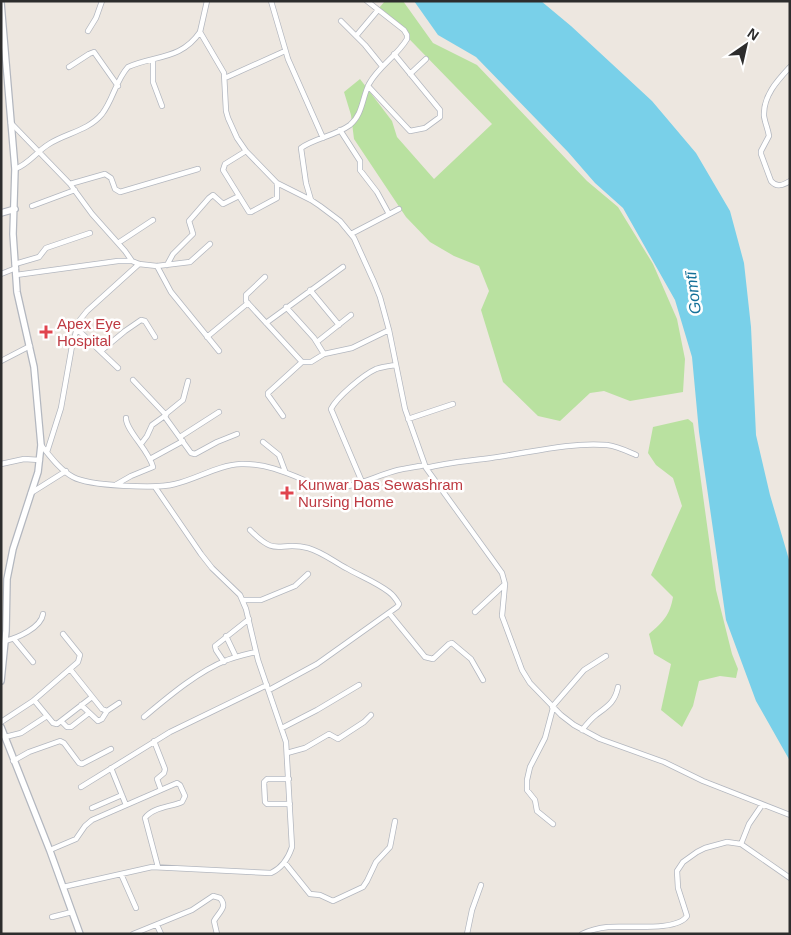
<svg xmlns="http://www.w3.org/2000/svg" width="791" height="935" viewBox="0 0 791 935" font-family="Helvetica,sans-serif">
	<rect width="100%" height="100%" fill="#ede7e0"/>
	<path fill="#b9e1a0" d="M385,1H403L433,43L477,65L587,181L618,207L653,264L677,319L685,359L683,392L630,401L604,391L590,393L560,421L538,416L503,382L481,310L489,291L479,266L454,256L430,242L406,217L354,139L351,115L344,92L360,79L392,121L397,137L434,179L492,124L379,8Z
		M688,419L693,423L716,590L732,654L738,669L736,678L720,676L699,681L693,706L682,727L661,710L671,664L654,654L649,634C663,622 670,615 673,597L651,575L682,506L673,478L656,465L648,453L653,427Z"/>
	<path fill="#79d0e9" d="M414,1H541L571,26L652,101L696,153L730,211L744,263L751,327L756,435L770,495L790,563V761L756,701L726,620L699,432L692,357L675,300L623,208L595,183L568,152L476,57L438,35Z"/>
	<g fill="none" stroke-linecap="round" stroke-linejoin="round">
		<defs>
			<path id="street" d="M207,1L200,32L224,73L226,111L228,118L237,138L246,151L277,183L311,200L320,206L340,221L354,238L374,282L380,297L389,330L405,409L426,468L502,573L505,584L502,616L522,670L530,683L561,715L574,725L600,739L664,762L703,781L790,815
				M271,1L288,59L323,138
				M341,21L365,45L382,66
				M88,31L96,18L102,1
				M356,36L378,10
				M153,60V82L162,106
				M69,67L89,54L94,52L118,86
				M790,67C777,81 763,96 764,116C765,123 768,129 769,136L761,151V154L771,181C777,188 783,185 790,181
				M410,74L426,59
				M225,78L285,51
				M368,86L410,131L425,128L440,117V110L394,54
				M11,123L70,184L92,214L125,251L132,261
				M340,130L360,161V170L377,192L389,214
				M246,151L225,164L223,170L249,212H251L277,198V183
				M15,169C29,164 36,152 49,144C66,133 88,131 102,114C113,100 116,80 128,67C155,55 181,60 200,32
				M70,184L105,174L111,178L115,189L120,192L198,169
				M311,200L306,183L301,148C315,138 335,136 350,125C363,114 362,98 369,84C379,66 397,56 407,39V35L404,30L367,1
				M32,206L75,190
				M351,234L399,209
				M118,243L153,220
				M15,264L39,257L46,248L90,233
				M167,265L173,254L193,234L189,221L209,198L213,195L223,204L239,196
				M157,266L171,292L219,351
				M1,274L16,268
				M16,275L118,261H132L139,264L157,266L190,262L210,244
				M265,277L246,295V301L302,362H311L324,354L352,348L389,330
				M310,290L339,325
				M286,307L314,338L324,354
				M266,323L343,267
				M76,328L118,368
				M207,337L248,303
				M317,342L351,315
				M101,351L125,331L141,320L145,321L155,337
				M1,361L30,346
				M133,380L166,415L152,425L147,436L141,444
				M188,381L183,400L167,413L165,417L191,453L195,454L217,442L237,434
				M283,416L268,395V393L302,362
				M408,419L453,404
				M180,437L219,412
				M263,442L279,455L285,471
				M41,445C50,456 60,470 73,477C89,486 157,489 175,484C197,479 218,465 241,464C271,463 297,478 324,488C349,491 374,476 398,470C407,468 416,467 425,465
				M47,452L61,408L72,346L79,321L87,311L139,264
				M150,459L183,441
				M1,464L24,459L40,460
				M426,468C448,462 469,461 491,458C529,453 568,442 607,445C617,446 627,451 636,455
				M362,482L331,409C337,397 363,375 376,369C382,367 390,366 396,365
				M117,484L131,476L153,467C149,450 126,431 126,418
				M31,493L66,471
				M250,530C278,559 278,540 308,548C322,552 333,561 346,568C360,576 376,582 389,592C393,595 396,599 399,604L397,607L317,664L269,690
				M243,600H261L295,586L308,574
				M475,612L505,584
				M389,613L425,657L433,659L449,644L452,643L471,659L483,680
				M226,636L236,657
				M14,639L33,662
				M5,641C17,638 41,628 43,614
				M224,662L216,650L215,646L249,619
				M70,669L102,709L107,711L119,703
				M34,700L53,723L57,724L92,697
				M81,705L98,721L102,719L107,711
				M552,707L584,670L606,656
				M144,717C168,697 197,672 227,660C236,657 246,654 256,652
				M61,721L67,727H71L89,713
				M1,722L33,701L78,662L80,655L63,634
				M282,728L317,710L359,685
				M582,730C586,725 591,719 596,715C608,706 615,702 618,687
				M5,737L21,733L47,716
				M154,741L165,769L164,773L157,779L161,790
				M287,753L305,748L329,734L338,739L364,722L371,715
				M13,761L29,752L60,741L64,743L79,763L82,764L111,749
				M111,768L126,805
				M289,779H267L264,782L265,802L267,804H290
				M81,787L170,732L267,685
				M92,808L122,795
				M553,824L537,811L535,800L527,790V780L530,767L545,738L553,708
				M741,844L749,824L762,805
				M50,850L76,839L85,826L92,820L177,783L180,785L185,796L182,802C171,807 153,807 145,818L158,867
				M285,863L310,894L320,895L333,901L363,887L367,881L376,862L390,847L395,821
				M121,874L136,908
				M63,887L152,867L271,873C282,868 288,859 292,847L286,742L258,660L246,609L240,595L212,568L201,554L155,487
				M52,917L72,912
				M157,925L161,934
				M133,934L192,910L213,896L220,898C228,907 219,912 214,921L217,934
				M467,934L472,910L481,885
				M582,934C590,930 599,928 608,927C625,925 677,932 687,916L678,888L677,871L683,862L697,852L705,848L727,842L741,844L790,878"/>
			<path id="secondary" d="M1,3L15,169L13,234L17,292L34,367L41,445L38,472L13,549L7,579L6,631L1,681
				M1,213L15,209
				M1,727L50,851L80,934"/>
		</defs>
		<use href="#street" stroke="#b3b7bf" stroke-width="6"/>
		<use href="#secondary" stroke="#b3b7bf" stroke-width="8"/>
		<use href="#street" stroke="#fff" stroke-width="4.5"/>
		<use href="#secondary" stroke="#fff" stroke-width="5.5"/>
	</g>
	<g fill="#e0444e" stroke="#fff" stroke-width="2">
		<path d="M43.5 324.5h5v5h5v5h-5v5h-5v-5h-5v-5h5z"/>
		<path d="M284.5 485.5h5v5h5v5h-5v5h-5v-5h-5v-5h5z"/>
	</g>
	<g text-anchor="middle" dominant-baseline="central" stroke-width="5" stroke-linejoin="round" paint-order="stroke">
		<g font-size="15" fill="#be3a42" stroke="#fff" text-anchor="start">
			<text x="57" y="323">Apex Eye<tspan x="57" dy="17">Hospital</tspan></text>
			<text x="298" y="484">Kunwar Das Sewashram<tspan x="298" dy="17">Nursing Home</tspan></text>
		</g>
		<g font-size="16" font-style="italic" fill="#157199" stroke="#fff">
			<text transform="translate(693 293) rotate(-97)">Gomtī</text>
		</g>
	</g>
	<rect width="791" height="935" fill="none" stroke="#2d2d2d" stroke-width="5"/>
	<g transform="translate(746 45) rotate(34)" stroke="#ffffff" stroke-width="4" paint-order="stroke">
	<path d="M0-4L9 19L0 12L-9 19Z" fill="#2d2d2d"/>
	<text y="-8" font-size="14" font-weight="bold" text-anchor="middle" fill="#2d2d2d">N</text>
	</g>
</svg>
